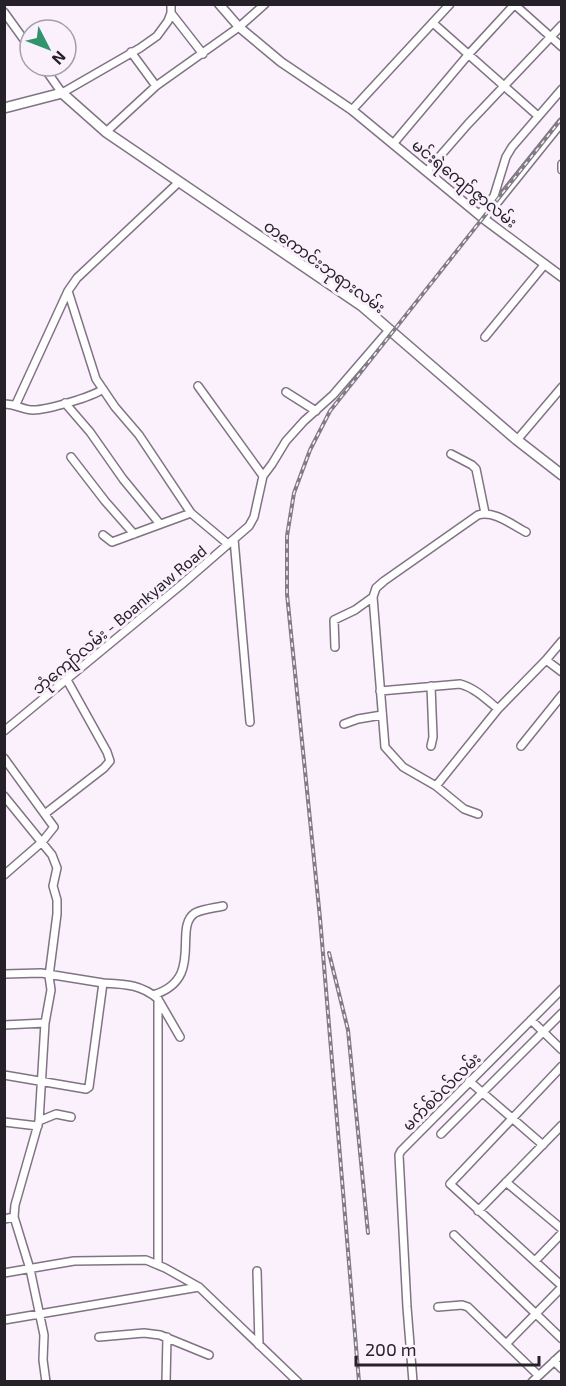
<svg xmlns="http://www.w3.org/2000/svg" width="566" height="1386" viewBox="0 0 566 1386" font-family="'Exo 2','Noto Sans Myanmar',sans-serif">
	<rect width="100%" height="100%" fill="#faf1fd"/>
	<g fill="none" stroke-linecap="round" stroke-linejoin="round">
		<defs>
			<path id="minor" d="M514,4L562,47
				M4,12L30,48
				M171,13L203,54
				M433,23L538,116
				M131,52L156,86
				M43,66L62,93L140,48L157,36L168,21L171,13V4
				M352,110L450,4
				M106,132L156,86L239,27L265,4
				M393,144L468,55L515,4
				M562,164V170
				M427,171L468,124L562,25
				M479,215L494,196L506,157L512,147L562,89
				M484,219L562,122
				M68,291L96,379L115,407L139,435L191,513L228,544
				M485,337L545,264
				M198,386L263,476
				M286,392L316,411
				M65,403L90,432L123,479L160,524
				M4,404C16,404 23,410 33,410C47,410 92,397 103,389
				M16,404L68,291L77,278L179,182
				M517,440L562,387
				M451,454L472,465L476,469L485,513
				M71,457L105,501L134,534
				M103,535L112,542L191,513
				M234,539L250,722
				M335,647L334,620L355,610L373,597
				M546,660L562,672
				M431,686L433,737L431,746
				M380,691L460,684C475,688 486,699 498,709
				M344,724L358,719L382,715
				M4,731L181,585L249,526L254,517L263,476L272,464L286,441L304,421L333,395L389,330
				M521,746L562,695
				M4,758L54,827L42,842L4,875
				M436,786L498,709L546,660L562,641
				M4,796L52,855L57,868L53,886L57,900V914L49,976L51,990L45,1023L39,1121L15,1205L14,1217L30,1269L44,1335L43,1360L46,1382
				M46,813L104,768L110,761L107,752L67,680
				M478,814L464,809L436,786L403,767L385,747L373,597L376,588L384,581L478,515C494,510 512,525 526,532
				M5,974L41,973L103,983
				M153,995C206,979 172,928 195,913C203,909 214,908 223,906
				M158,1002V1265
				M531,1020L562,1050
				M4,1025L45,1023
				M562,1066L450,1184L562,1286
				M4,1075L86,1089L89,1087L103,983C124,984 141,984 158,999L180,1037
				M469,1081L543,1145
				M39,1121L56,1114L71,1117
				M4,1122L38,1126
				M441,1134L562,1013
				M506,1182L562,1229
				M478,1211L562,1125
				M4,1219L14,1217
				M454,1235L562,1339
				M535,1261L562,1233
				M257,1271L259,1345
				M4,1273L74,1261L146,1260L165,1268L199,1287L298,1382
				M438,1307L462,1305L468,1307L538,1375
				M4,1320L199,1287
				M99,1337L144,1333L160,1335L209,1355
				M506,1344L562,1287
				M554,1361L562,1369
				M166,1382L167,1337
				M413,1382L407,1307L399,1155L401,1151L562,989
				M532,1382L562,1354"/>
			<path id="tertiary" d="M219,4L239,27L281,62L352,110L484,219L562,277"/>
			<path id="secondary" d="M4,108L62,93L106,132L362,306L517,440L562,475"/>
		</defs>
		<use href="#minor" stroke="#817384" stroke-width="10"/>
		<use href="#tertiary" stroke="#817384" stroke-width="11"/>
		<use href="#secondary" stroke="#817384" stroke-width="12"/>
		<use href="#minor" stroke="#fff" stroke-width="7"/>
		<use href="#tertiary" stroke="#fff" stroke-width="8"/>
		<use href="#secondary" stroke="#fff" stroke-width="9"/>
		<defs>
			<path id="rail" d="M329,953L348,1030L368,1233
				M359,1382L320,918L287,594V536L294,493L310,450L330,411L562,118"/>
		</defs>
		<use href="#rail" stroke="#817b84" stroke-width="4"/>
		<use href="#rail" stroke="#faf1fd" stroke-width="1.5" stroke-dasharray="4.5" stroke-linecap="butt"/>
	</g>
	<g text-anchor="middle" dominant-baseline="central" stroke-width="6" stroke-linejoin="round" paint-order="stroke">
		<g font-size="16" fill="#262128" stroke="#faf1fd">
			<text transform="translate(465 183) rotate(39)">မင်းရဲကျော်ဇွာလမ်း</text>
			<text transform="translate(325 266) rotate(36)">တကောင်းဘုရားလမ်း</text>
			<text transform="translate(119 619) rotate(-40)">ဘုံကျော်လမ်း - Boankyaw Road</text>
			<text transform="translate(441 1091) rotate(-45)">မက်စ်ဝဲလ်လမ်း</text>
		</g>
	</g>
	<rect width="566" height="1386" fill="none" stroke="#262128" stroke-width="12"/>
	<g transform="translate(48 48) rotate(132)"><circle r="28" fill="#faf1fd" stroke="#a59ea8" stroke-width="1.5"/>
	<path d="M0-4.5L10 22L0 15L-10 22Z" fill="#32936d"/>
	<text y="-9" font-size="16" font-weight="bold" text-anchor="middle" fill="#262128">N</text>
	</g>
	<path d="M356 1356v9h183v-9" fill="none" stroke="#262128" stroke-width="3"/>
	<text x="365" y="1356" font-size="18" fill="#262128" stroke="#faf1fd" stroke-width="4.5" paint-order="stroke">200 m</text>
</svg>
